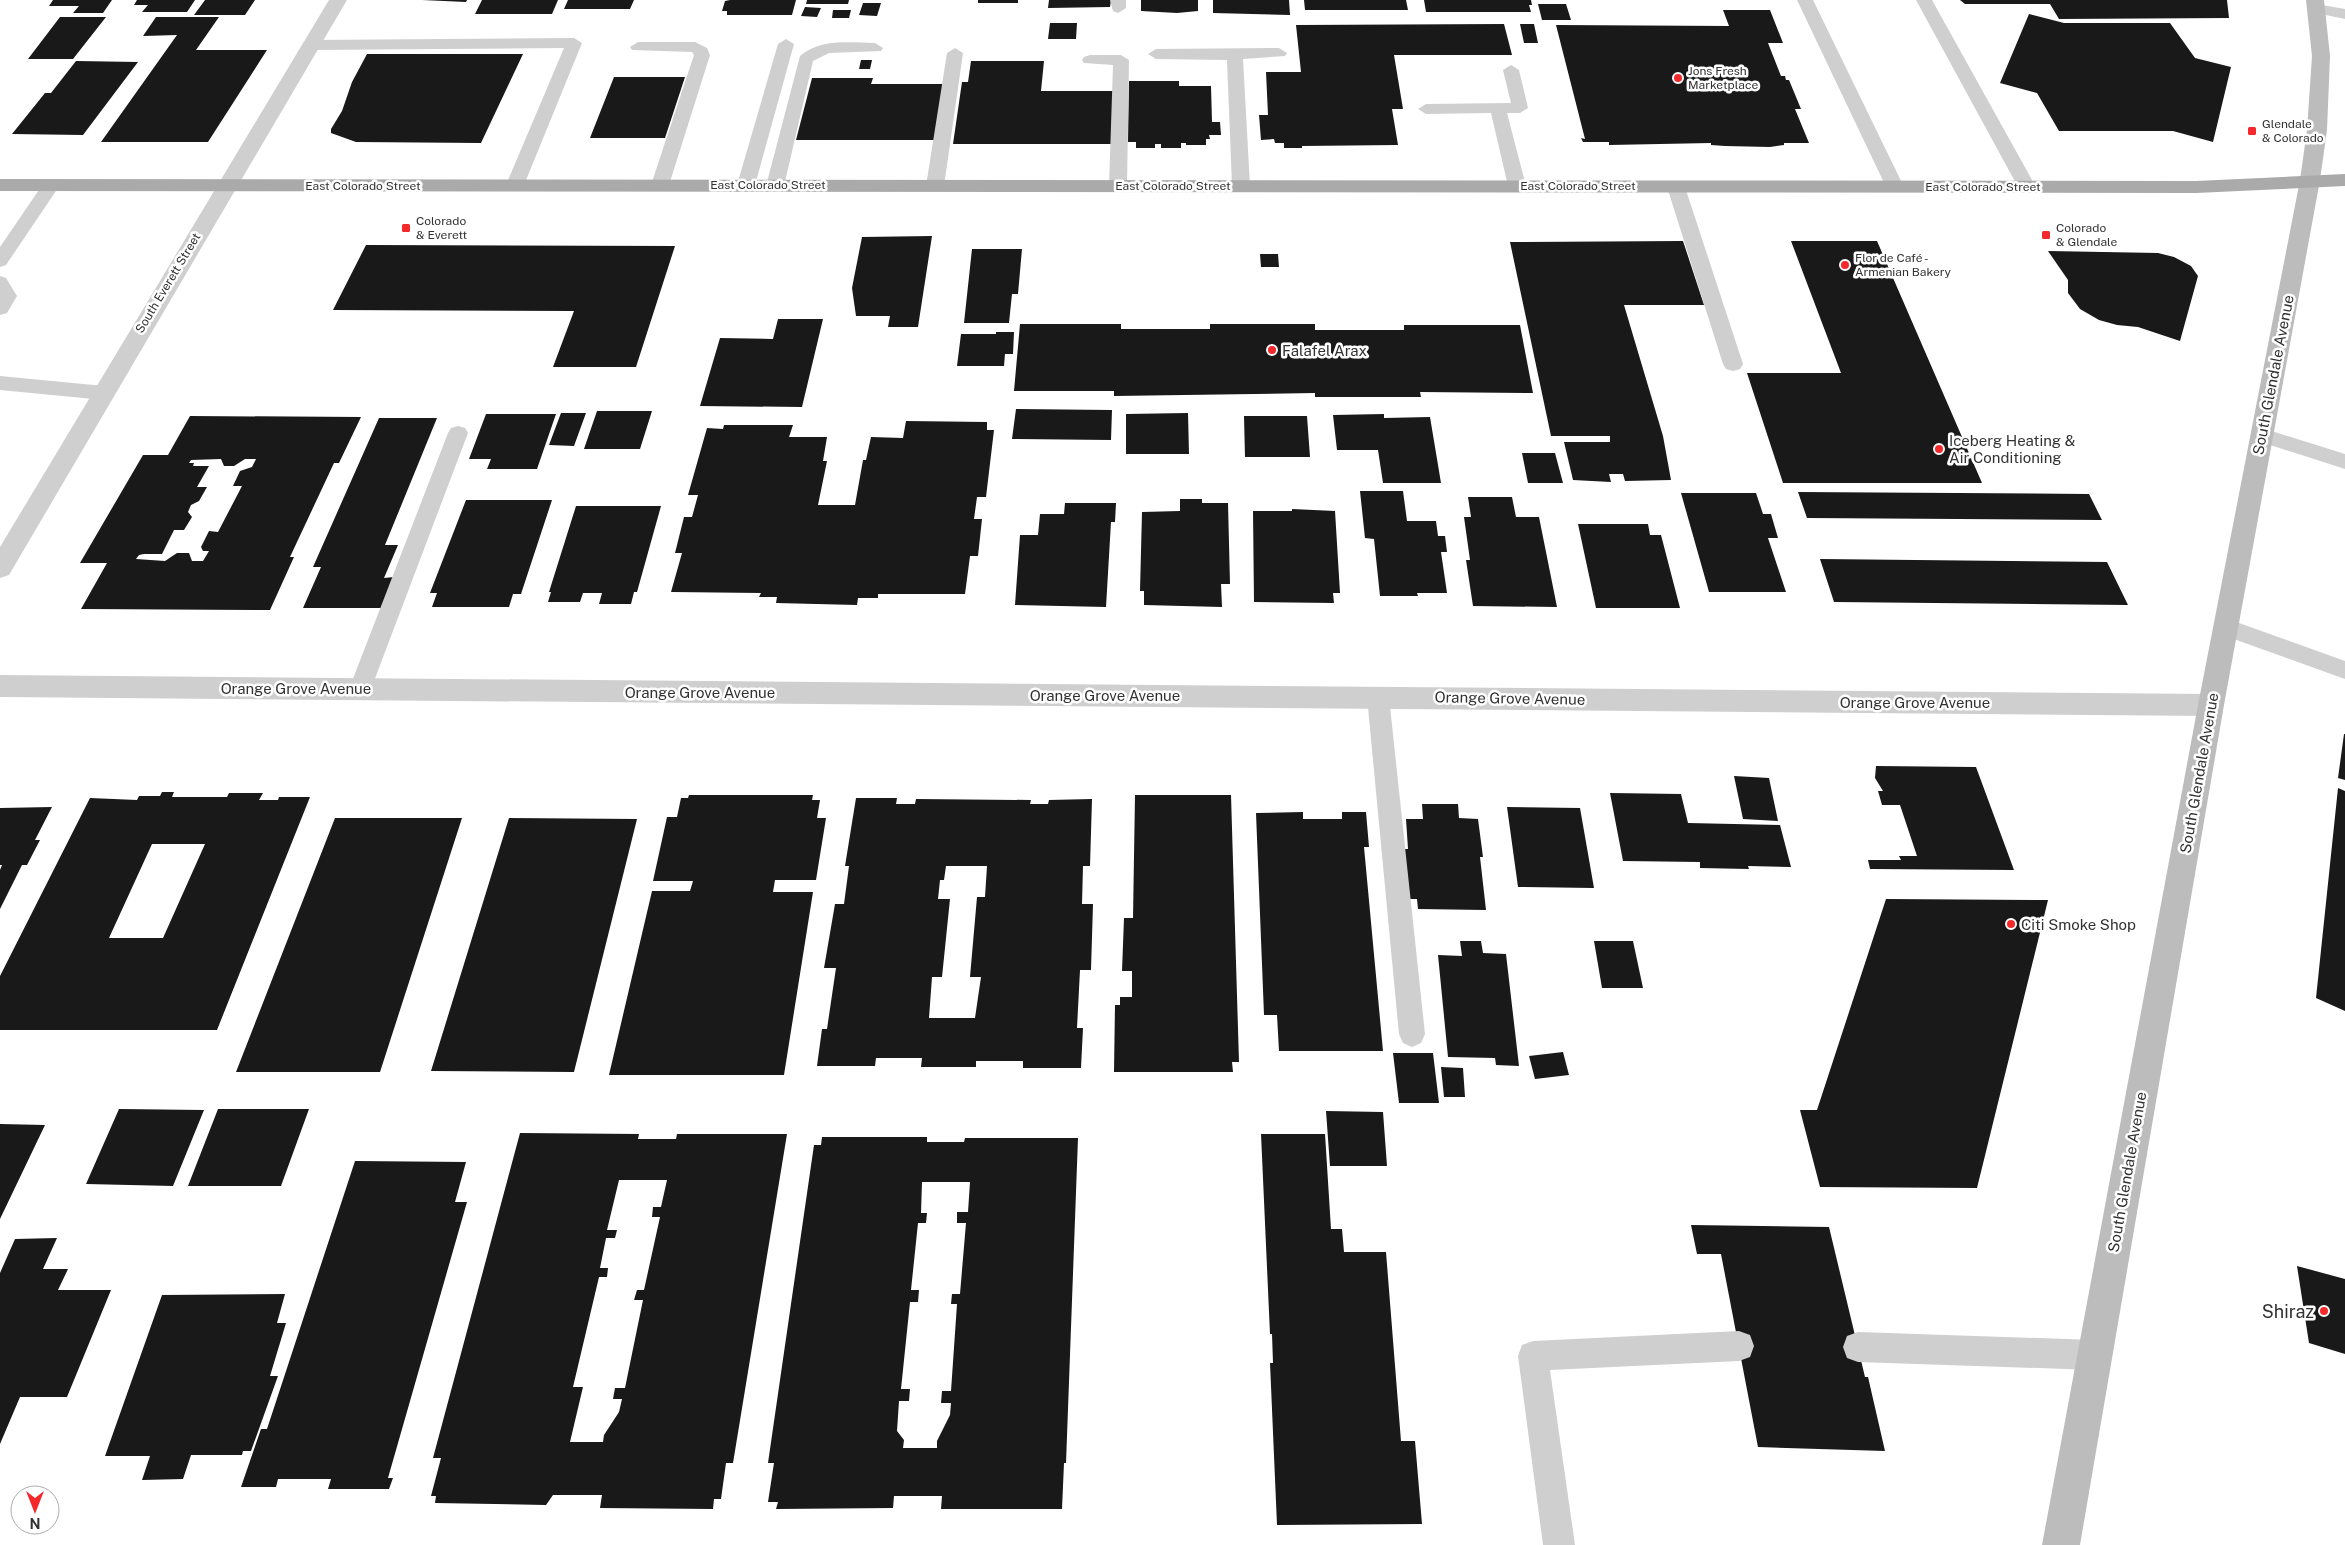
<svg xmlns="http://www.w3.org/2000/svg" width="2345" height="1545" viewBox="0 0 2345 1545" font-family="'Public Sans',sans-serif">
	<rect width="100%" height="100%" fill="#fff"/>
	<path fill="#191919" fill-rule="evenodd" d="M53,0H112L103,13H73L79,6H49Z
		M137,0H195L187,12H142L148,5H134Z
		M205,0H255L245,15H194Z
		M422,0H467L466,2Z
		M482,0H558L552,14H475Z
		M568,0H634L630,9H564Z
		M730,0H796L792,15H727V11H722L725,1Z
		M807,0H849L848,4H806Z
		M978,0H1018V3H978Z
		M1049,0H1111L1110,7L1048,8Z
		M1141,0H1198V11L1177,13L1141,11Z
		M1213,0H1289L1290,15L1213,13Z
		M1304,0H1406L1408,10H1305Z
		M1424,0H1531L1532,5H1529L1531,12H1426Z
		M1960,0H2227L2229,18L2059,19L2050,4H1965Z
		M863,3H881L877,16L859,15Z
		M1538,4H1566L1571,20H1542Z
		M805,7L821,8L817,17L801,16Z
		M833,10H851L849,18H832Z
		M1723,10H1770L1783,43H1768L1781,76H1785L1786,80H1789L1801,109H1795L1809,143H1784V145L1770,147L1725,146L1711,145V143L1609,145V142H1583L1581,138L1585,139L1556,25L1729,26Z
		M2029,14L2064,23H2170L2195,58L2231,67L2213,142L2173,131H2059L2037,93L2000,83Z
		M60,17H106L73,59H28Z
		M156,17H219L196,50H267L208,142H101L177,35L143,36Z
		M1050,23H1077L1076,39H1048Z
		M1504,24L1512,55H1394L1403,109H1392L1398,145L1302,146V148H1284V143H1275L1274,139L1261,140L1259,115H1268L1266,72H1301L1296,25Z
		M1520,24H1534L1538,43H1524Z
		M367,54H523L481,143L356,142L331,133V129L342,111L352,82Z
		M861,60H872L870,69H859Z
		M76,61L138,62L83,135L12,134L45,93H51Z
		M971,61H1044L1041,91H1115L1113,144H953L962,82H968Z
		M614,77H685L665,138H590Z
		M812,78H873L871,84H943L934,140H796Z
		M1129,81H1179V86H1211L1212,122H1220L1221,135H1209L1210,139H1206V145H1186V143H1181V148H1161V144H1155V148H1136V142H1128Z
		M932,236L918,327H888L890,316H856L852,288L862,237Z
		M1683,241L1704,305H1624L1663,436L1671,480L1625,481L1623,474H1609L1611,482L1573,480L1564,442H1610V436H1551L1510,242Z
		M1791,241H1877L1982,483H1783L1747,373H1841Z
		M366,245L675,246L636,367H553L574,311L333,310Z
		M972,249H1022L1018,294H1012L1009,323H964Z
		M2048,251L2158,253L2174,257L2191,266L2198,276L2180,341L2138,327L2117,325L2099,320L2080,309L2068,293V280Z
		M1260,254H1278L1279,267H1261Z
		M778,319H823L802,407L700,406L720,338L773,339Z
		M1020,324H1121V329H1210V324H1315V330H1404V325H1520L1533,393L1420,392L1421,397H1315V393L1114,396V391H1014Z
		M996,332H1014L1013,354H1005L1004,366H957L961,334H996Z
		M1016,409L1112,410L1111,440L1012,439Z
		M597,411H652L640,449H584Z
		M561,413H586L574,446L549,445Z
		M1188,413L1189,454H1126V414Z
		M486,414H556L537,469H487L491,459H469Z
		M1384,414V418L1430,417L1441,483H1383L1378,450H1337L1333,415Z
		M190,416L361,417L339,463H334L290,557H294L270,610L81,609L107,563H80L143,455H168ZM221,459L224,466H234L245,459H256L252,467L240,471L233,486H242L218,532L209,531L201,547L203,551H209L203,561H192L189,553H177L165,561L136,559L139,555L144,554H162L174,530H184L192,517L188,512L191,505L199,501L207,487H197L209,466H193L194,463H189L191,460Z
		M1244,416H1307L1310,457H1245Z
		M379,418H437L385,545H398L384,578L394,577L382,608H303L321,567H313Z
		M906,421L987,422V430H994L986,497H977L974,519H982L978,556H970L965,594H878V598H858L857,605L776,603L777,597H759L761,593L671,592L682,553H675L684,517H692L698,495H688L707,428L723,429L724,425H793L789,437H827L823,461H827L818,505H855L863,460H866L871,437L903,438Z
		M1522,453H1555L1563,483H1528Z
		M1360,491H1403L1407,521H1436L1438,536H1445L1447,552H1441L1447,593H1417L1418,596H1380L1374,539L1365,538Z
		M1798,492L2089,494L2102,520L1807,518Z
		M1681,493H1756L1763,514H1771L1778,538H1768L1786,592H1709Z
		M1468,497H1512L1516,517H1539L1557,607L1473,606L1466,560H1470L1464,517H1471Z
		M1180,499H1202V503H1228L1230,584H1221L1222,607L1144,605V591H1140L1142,512L1180,511Z
		M466,500H552L521,594H513L509,607H432L437,593H430Z
		M1065,503H1116L1115,522H1111L1106,607L1015,605L1020,535H1038L1040,514H1064Z
		M576,506H661L637,592H634L631,604H599L602,593H583L580,602H548L551,592H549Z
		M1292,509L1335,511L1340,593H1333L1334,603L1254,602L1253,511H1292Z
		M1578,524H1648L1650,535H1661L1680,608H1596Z
		M1820,559L2107,562L2128,605L1834,602Z
		M2344,734H2345V780L2338,778Z
		M1876,766L1976,767L2014,870L1870,869L1868,860H1901L1899,856H1917L1900,805H1882L1878,791H1883L1875,778Z
		M1734,776L1769,778L1778,821L1743,819Z
		M2338,788L2345,791V1011L2316,998Z
		M162,792H174L172,797H227L229,793H263L259,800H278L279,797H310L217,1030H0V976L90,798L137,800L139,796H160ZM152,844H205L163,938H109Z
		M1610,793L1681,794L1688,823L1780,825L1791,867L1748,866L1749,869L1700,868V862L1623,861Z
		M689,795H813L812,800H820L817,818H826L816,880H775L773,892H813L784,1075H609L652,891H690L693,881H653L667,817H677L681,798H688Z
		M1135,795H1231L1239,1062H1232L1233,1072H1114L1115,1005H1120V997H1132V971H1122L1124,918H1133Z
		M856,798H897L896,804H915L916,799L1031,800L1030,804H1048L1049,800L1092,799L1090,866H1083L1082,904H1093L1091,970H1080L1077,1028H1083L1081,1068H1023V1061H976V1067H921L922,1058H876L875,1066H817L822,1029H827L836,968H824L835,904H844L849,866H845ZM946,866H987L985,897H977L970,977H981L975,1018H929L932,977H942L950,899H938L940,880H944Z
		M1422,804H1458L1459,818L1478,819L1483,857H1480L1486,910L1418,909L1417,899H1405L1401,849H1408L1406,819H1423Z
		M52,807L35,840H40L27,865H22L0,909V870L2,865H0V808Z
		M1507,807L1580,808L1594,888L1518,887Z
		M1303,812V819H1342V812H1366L1369,847H1364L1383,1051H1279L1277,1015H1264L1256,813Z
		M335,818H462L380,1072H236Z
		M509,818L637,819L574,1072L431,1071Z
		M1886,899L2048,900L1977,1188L1820,1187L1800,1110H1817Z
		M1460,941H1481L1483,953L1506,954L1519,1066L1496,1065L1495,1058L1448,1057L1438,955L1462,956Z
		M1594,941H1633L1643,988H1602Z
		M1563,1052L1569,1075L1535,1079L1529,1056Z
		M1393,1053H1433L1439,1103H1399Z
		M1441,1067L1463,1068L1465,1097H1444Z
		M119,1109L204,1110L173,1186L86,1184Z
		M218,1109H309L281,1186H188Z
		M1326,1111L1383,1112L1387,1166H1330Z
		M0,1124L45,1125L0,1219Z
		M520,1133L639,1134L638,1139H676L677,1134H787L733,1463H726L721,1499H714L713,1509L600,1508L602,1495H553L546,1505L435,1503L436,1496H431L441,1458H433ZM619,1180H667L661,1207H653L652,1217H660L644,1290H637L634,1300H643L625,1388H615L613,1399H622L619,1412L604,1435L603,1442H570L583,1387H573L599,1277H607L608,1268H600L606,1238H615L617,1230H607Z
		M1261,1134H1325L1331,1229H1342L1344,1252H1386L1401,1441H1415L1422,1524L1277,1525L1270,1363H1273L1272,1334H1270Z
		M822,1137H927V1142H964L965,1138H1078L1066,1463H1064L1062,1509H941L942,1496H894L893,1508L776,1509L778,1502H768L774,1463H768L814,1145H821ZM922,1182H970L968,1212H957V1223H966L960,1294H952L951,1304H957L951,1391H942L941,1403H951L950,1415L937,1441V1448H903L904,1440L897,1431L899,1401H909L910,1389H901L910,1302H918L919,1290H911L918,1223H926L927,1213H921Z
		M355,1161L466,1162L455,1202H467L388,1478H393L389,1489H328L331,1479H278L276,1487H241L261,1429H267Z
		M1691,1225L1829,1227L1865,1377H1868L1885,1451L1758,1447L1721,1254H1697Z
		M57,1238L43,1269H68L58,1290H111L67,1397H20L0,1444V1273L15,1239Z
		M2297,1266L2345,1279V1354L2309,1343Z
		M285,1294L277,1323H286L270,1376H278L251,1451H243L242,1455H191L183,1479L142,1480L150,1456H105L162,1295Z"/>
	<g fill="none" stroke-linecap="round" stroke-linejoin="round">
		<path fill="#cfcfcf" fill-rule="evenodd" d="M1110,0H1126V8L1118,13L1113,11Z
			M1797,0H1813L1904,187L1901,191H1889L1886,187Z
			M1916,0H1932L2036,187L2033,191H2021L2018,187Z
			M2316,4L2345,9V19L2311,12L2308,9L2311,6Z
			M574,38L582,43L524,185L521,189H509L506,185L564,48L311,50L303,45L311,40Z
			M786,39L794,44L755,185L752,189H740L737,185L778,44Z
			M638,42H695L707,48L710,55L669,185L666,189H654L651,185L694,55L692,52L632,50L630,47Z
			M875,43L883,48L881,51L829,53L813,61L784,186L781,190H769L766,186L800,56C821,38 850,43 875,43Z
			M955,48L963,53L944,186L941,190H929L926,186L947,53Z
			M1279,48L1287,53L1285,56L1243,59L1250,186L1247,190H1235L1232,186L1227,60L1156,59L1148,54L1156,49Z
			M1090,55H1121L1129,60L1127,186L1124,190H1112L1109,186L1113,65L1084,63L1082,60L1084,57Z
			M1511,65L1519,70L1528,108L1520,113H1507L1526,186L1523,190H1511L1508,186L1491,113L1426,114L1418,109L1426,104L1511,103L1503,70Z
			M51,180L57,181L60,185L6,265L0,267V247L45,181Z
			M1676,182L1682,183L1685,187L1743,364L1740,369L1733,371L1726,369L1723,364L1667,187L1670,183Z
			M0,276L6,278L17,296L7,313L0,315Z
			M0,376L104,386L111,388L114,393L111,398L104,400L0,390Z
			M458,426L465,428L468,433L371,689L368,696L360,698L352,696L349,689L448,433L451,428Z
			M2262,428L2345,454V469L2255,440L2252,435L2255,430Z
			M2225,618L2345,661V679L2217,633L2214,627L2217,621Z
			M1378,688L1386,690L1389,697L1425,1034L1421,1043L1412,1047L1403,1043L1399,1034L1367,697L1370,690Z
			M1739,1331L1750,1335L1754,1346L1750,1357L1739,1361L1550,1370L1575,1545H1543L1518,1356L1522,1345L1533,1341Z
			M1858,1332L2095,1340L2106,1344L2110,1355L2106,1366L2095,1370L1858,1362L1847,1358L1843,1347L1847,1336Z"/>
		<path fill="#cfcfcf" fill-rule="evenodd" d="M329,0H347L9,575L0,578V547Z
			M0,675L2211,694L2220,697L2224,705L2220,713L2211,716L0,697Z"/>
		<path fill="#bcbcbc" fill-rule="evenodd" d="M2306,0H2324L2330,56L2327,130L2320,180L2224,705L2080,1545H2042L2198,705L2300,180L2307,130L2312,56Z"/>
		<path fill="#aaa" fill-rule="evenodd" d="M2345,174V186L2196,193L0,191V179L2196,181Z"/>
	</g>
	<g fill="#f3292c" stroke="#fff" stroke-width="2">
		<circle cx="1678" cy="78" r="5"/>
		<rect x="2247" y="126" width="10" height="10" rx="2.5"/>
		<rect x="401" y="223" width="10" height="10" rx="2.5"/>
		<rect x="2041" y="230" width="10" height="10" rx="2.5"/>
		<circle cx="1845" cy="265" r="5"/>
		<circle cx="1272" cy="350" r="5"/>
		<circle cx="1939" cy="449" r="5"/>
		<circle cx="2011" cy="924" r="5"/>
		<circle cx="2324" cy="1311" r="5"/>
	</g>
	<g text-anchor="middle" dominant-baseline="central" stroke-width="5" stroke-linejoin="round" paint-order="stroke">
		<g font-size="12" fill="#323232" stroke="#fff" text-anchor="start">
			<text x="1688" y="71">Jons Fresh<tspan x="1688" dy="14">Marketplace</tspan></text>
			<text x="2262" y="124">Glendale<tspan x="2262" dy="14">&amp; Colorado</tspan></text>
			<text x="416" y="221">Colorado<tspan x="416" dy="14">&amp; Everett</tspan></text>
			<text x="2056" y="228">Colorado<tspan x="2056" dy="14">&amp; Glendale</tspan></text>
			<text x="1855" y="258">Flor de Café -<tspan x="1855" dy="14">Armenian Bakery</tspan></text>
		</g>
		<g font-size="12" fill="#323232" stroke="#fff">
			<text x="768" y="185">East Colorado Street</text>
			<text x="363" y="186">East Colorado Street</text>
			<text x="1173" y="186">East Colorado Street</text>
			<text x="1578" y="186">East Colorado Street</text>
			<text x="1983" y="187">East Colorado Street</text>
			<text transform="translate(168 283) rotate(-59)">South Everett Street</text>
		</g>
		<g font-size="15" fill="#323232" stroke="#fff" text-anchor="start">
			<text x="1282" y="350">Falafel Arax</text>
			<text x="1949" y="440">Iceberg Heating &amp;<tspan x="1949" dy="17">Air Conditioning</tspan></text>
			<text x="2021" y="924">Citi Smoke Shop</text>
		</g>
		<g font-size="15" fill="#323232" stroke="#fff">
			<text transform="translate(2273 375) rotate(-79)">South Glendale Avenue</text>
			<text x="296" y="688">Orange Grove Avenue</text>
			<text x="700" y="692">Orange Grove Avenue</text>
			<text x="1105" y="695">Orange Grove Avenue</text>
			<text transform="translate(1510 698) rotate(1)">Orange Grove Avenue</text>
			<text x="1915" y="702">Orange Grove Avenue</text>
			<text transform="translate(2199 773) rotate(-80)">South Glendale Avenue</text>
			<text transform="translate(2127 1172) rotate(-80)">South Glendale Avenue</text>
		</g>
		<g font-size="18" fill="#323232" stroke="#fff" text-anchor="end">
			<text x="2314" y="1311">Shiraz</text>
		</g>
	</g>
	<g transform="translate(35 1510) rotate(180)"><circle r="24" fill="#ffffff" stroke="#adadad"/>
	<path d="M0-4L9 19L0 12L-9 19Z" fill="#f3292c"/>
	<text y="-8" font-size="14" font-weight="bold" text-anchor="middle" fill="#323232">N</text>
	</g>
</svg>
